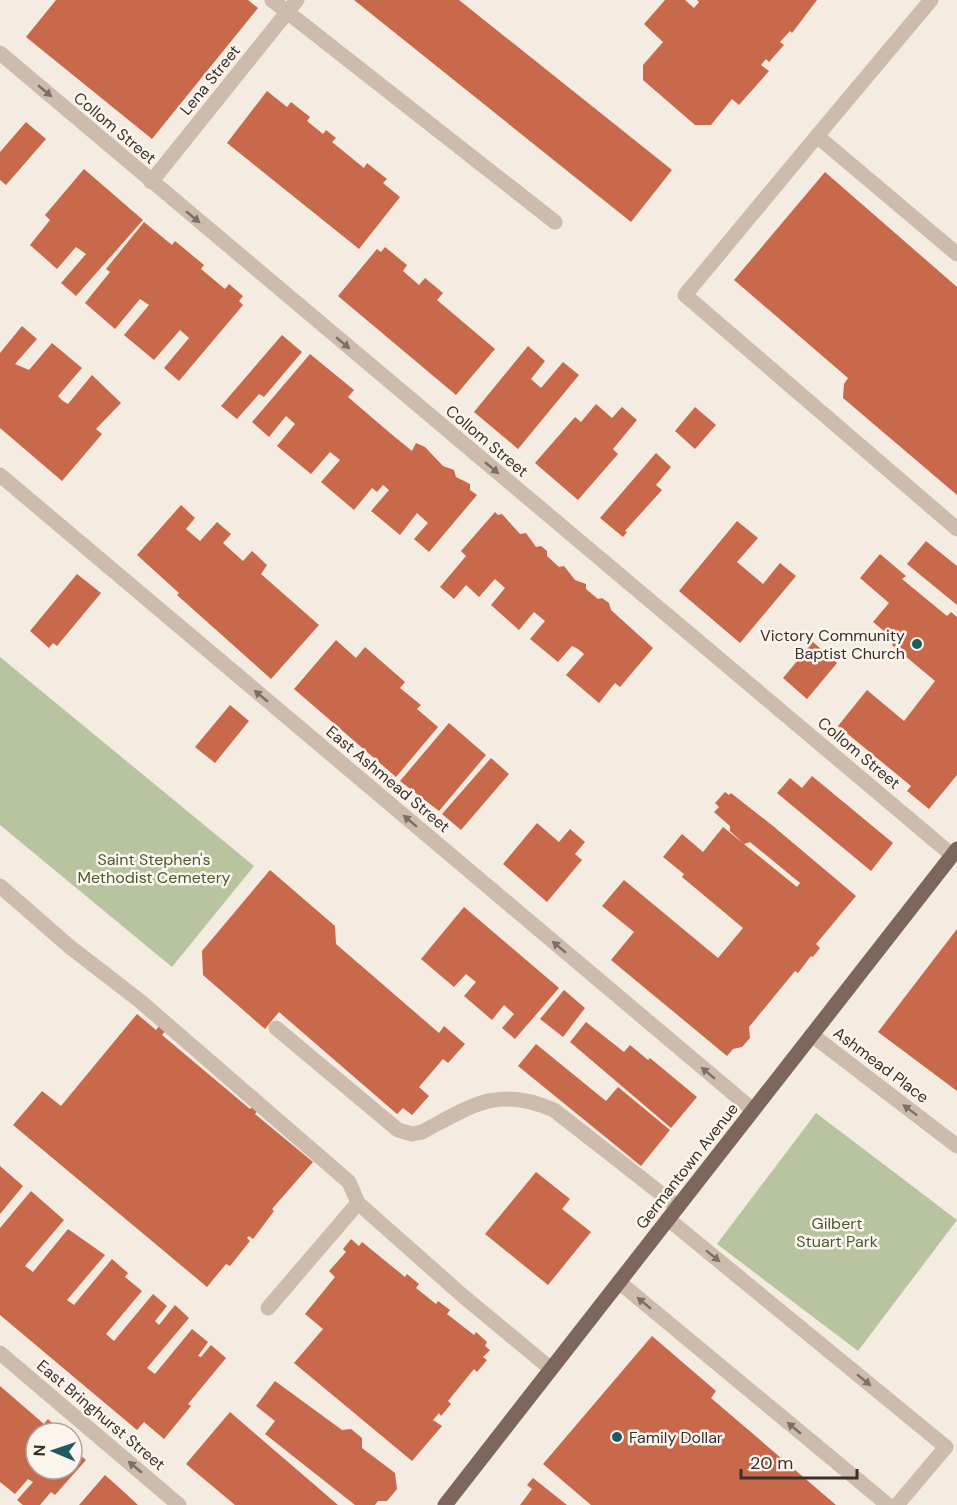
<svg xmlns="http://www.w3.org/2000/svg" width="957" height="1505" viewBox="0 0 957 1505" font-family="'DM Sans',sans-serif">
	<rect width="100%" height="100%" fill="#f4ebe1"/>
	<path fill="#b8c4a0" d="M0,657L254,866L172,967L0,825Z
		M816,1113L957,1220L858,1351L717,1244Z"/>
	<path fill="#c8694b" d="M56,0H248L258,8L152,139L26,37Z
		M354,0H459L672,170L631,222Z
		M665,0H685L694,8L699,2L697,0H817L792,33L790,31L780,42L784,45L769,62L766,59L761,65L769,71L739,105L732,99L711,125H695L643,80V65L663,42L644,24Z
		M267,91L287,107L291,102L310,117L307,121L323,134L326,130L336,138L332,142L364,168L367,163L387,179L383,183L400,197L359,249L227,143Z
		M26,122L46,139L6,185L0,180V152Z
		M84,169L143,220L76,296L61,283L86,254L76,247L57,269L30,245L50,220L45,215Z
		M825,172L957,287V495L843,398L844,384L848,378L734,280Z
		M144,222L172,245L175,241L204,265L201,269L225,289L229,284L243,296L239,301L243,305L179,381L164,368L189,338L180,330L154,360L124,335L149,305L140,299L115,329L85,303L110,272L106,269Z
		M385,247L407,265L403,271L419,285L425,278L443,293L437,300L495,349L456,395L338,296L377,249L381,252Z
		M22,326L37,339L15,364L29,370L52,343L82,368L58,396L63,401L68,404L92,375L121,403L96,429L102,434L62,481L0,428V353Z
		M282,335L302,352L264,397L259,394L237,419L221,406Z
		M528,346L545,361L531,379L541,388L563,362L579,375L518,449L474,412Z
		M310,354L354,390L348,397L390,433L412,451L416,443L425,447L443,466L454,470L456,477L470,484V490L477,495L429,552L414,539L428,523L417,513L400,535L371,511L389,490L383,485L377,492L372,488L354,510L321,482L340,460L330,452L311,474L277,446L295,424L286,416L269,437L252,422Z
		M596,404L612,418L622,407L637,420L613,449L618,454L578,500L535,463L575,417L581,422Z
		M695,407L716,425L695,449L675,431Z
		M656,453L671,467L656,485L662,490L625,531L627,532L623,537L600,518Z
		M181,505L195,518L186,529L200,541L217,522L231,534L223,543L243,561L252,551L267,565L261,574L319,625L271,679L177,595L179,593L137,555Z
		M495,512L498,515L502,514L520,534L526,533L536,547L541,546L547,551V556L559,567L564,566L575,580L586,584V589L598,599L602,598L609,603L611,610L653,648L620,687L615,683L599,703L566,675L584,654L578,649L572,646L558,662L530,639L545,621L534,612L519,630L491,605L505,588L495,579L479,597L466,585L454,599L440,587L466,556L461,551Z
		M737,521L758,538L737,562L763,584L780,563L796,576L740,643L679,591Z
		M926,541L957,566V605L907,564Z
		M880,554L906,576L902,579L947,616L951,612L957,617V775L929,809L907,791L911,786L838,726L867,690L904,721L935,681L892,645L895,640L873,622L889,603L860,578Z
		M77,574L101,593L57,646L53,643L49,648L30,631Z
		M336,640L356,658L365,647L405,682L400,688L421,705L417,709L438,727L396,777L294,689Z
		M813,642L837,663L807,699L783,678Z
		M230,705L249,721L215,763L195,747Z
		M449,723L486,755L439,811L400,781Z
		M491,758L509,774L461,830L442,814Z
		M812,776L893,843L871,871L777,793L790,778L802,788Z
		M725,792L729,795L731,793L773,826L856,896L816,944L820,948L813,957L811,956L798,973L795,971L749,1027L750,1038L742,1047L733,1049L727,1056L611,960L634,932L602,906L624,880L718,958L743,928L682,877L684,874L663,857L682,834L703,852L723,827L797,887L800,883L750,842L744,844L730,831V826L714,812L719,807L715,803Z
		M537,823L559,842L570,829L585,842L575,854L582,860L547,902L503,864Z
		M270,870L335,926L336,944L439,1033L444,1026L465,1044L448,1063L443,1059L419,1087L429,1096L412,1115L403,1108L397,1114L279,1012L265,1029L203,975L202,951Z
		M464,907L559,988L515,1039L502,1028L514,1014L504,1005L492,1020L464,996L476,982L466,974L454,987L421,959Z
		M957,929V1091L878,1032Z
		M564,990L585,1008L563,1037L540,1019Z
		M137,1014L156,1030L160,1025L166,1030L162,1035L250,1109L253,1106L258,1110L255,1114L313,1162L272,1209L274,1211L253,1239L249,1236L247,1238L250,1241L230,1266L226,1264L207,1287L13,1125L42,1091L61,1106Z
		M586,1022L624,1052L630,1045L648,1060L650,1058L697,1097L671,1128L570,1042Z
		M536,1044L606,1101L618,1087L670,1130L641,1166L518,1066Z
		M0,1166L23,1186L0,1214Z
		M536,1172L570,1199L562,1209L591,1232L548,1285L485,1234Z
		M31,1191L64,1220L25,1266L33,1272L68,1229L105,1255L67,1300L74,1305L112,1259L128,1273L125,1277L142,1291L106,1334L114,1341L153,1294L167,1306L155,1321L159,1325L175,1305L189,1318L147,1368L155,1374L192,1329L208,1342L198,1356L201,1357L211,1345L226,1358L188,1404L191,1406L164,1439L144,1422L137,1430L0,1315V1228Z
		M351,1239L359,1246L362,1242L405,1277L407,1274L419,1284L416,1288L436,1304L438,1301L450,1310L447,1314L474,1335L476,1332L487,1342L485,1346L490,1350L483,1357L487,1360L477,1372L474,1369L448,1401L451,1404L441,1416L439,1413L433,1420L442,1426L412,1461L294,1363L323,1329L305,1314L335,1277L329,1271L346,1252L343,1249Z
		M652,1336L716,1391L711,1398L836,1505H591L543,1464Z
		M275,1381L342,1430L351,1429L362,1438V1448L395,1473L397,1489L387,1501H378L375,1505H355L265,1434L275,1421L256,1406Z
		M0,1386L44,1424L48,1419L55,1426L52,1430L55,1433H36V1469H72V1448L86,1460L55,1495L51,1492L40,1505H23L17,1500L33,1482L28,1479L15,1494L0,1482Z
		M230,1412L338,1505H235L186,1464Z
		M105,1475L124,1492L138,1505H79Z
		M533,1478L567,1505H520L532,1489L527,1485Z"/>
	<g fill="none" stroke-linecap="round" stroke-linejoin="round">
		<path stroke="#cdbbac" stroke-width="15" d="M272,0L555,222
			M0,53L952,855
			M817,136L931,0
			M151,182L297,0
			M957,254L817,136L685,295L957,529
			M0,475L753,1110
			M0,886L70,947L140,1001L349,1182L358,1203
			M276,1028L398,1130L412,1134L422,1132C471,1106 498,1085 554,1110L678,1207
			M812,1035L957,1146
			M668,1219L946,1447L897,1505
			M619,1282L888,1505
			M268,1308L358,1203L463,1296L551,1369
			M0,1353L179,1505"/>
		<path stroke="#7d675c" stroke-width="15" d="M445,1505L957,849"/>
	</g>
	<defs><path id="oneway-solid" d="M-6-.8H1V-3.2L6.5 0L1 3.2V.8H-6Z" transform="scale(1.5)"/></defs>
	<g fill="#7d6f65">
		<use href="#oneway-solid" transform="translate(45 91) rotate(40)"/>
		<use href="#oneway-solid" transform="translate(193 217) rotate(40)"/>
		<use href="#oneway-solid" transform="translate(343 343) rotate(40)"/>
		<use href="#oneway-solid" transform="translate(492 468) rotate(40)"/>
		<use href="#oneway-solid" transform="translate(261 696) rotate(-140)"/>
		<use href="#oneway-solid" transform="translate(410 821) rotate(-140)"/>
		<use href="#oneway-solid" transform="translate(559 947) rotate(-140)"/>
		<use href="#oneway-solid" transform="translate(708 1073) rotate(-140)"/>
		<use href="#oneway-solid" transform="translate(910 1110) rotate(-143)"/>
		<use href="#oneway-solid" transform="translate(713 1256) rotate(39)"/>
		<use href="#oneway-solid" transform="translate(644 1303) rotate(-140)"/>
		<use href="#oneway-solid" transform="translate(864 1380) rotate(39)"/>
		<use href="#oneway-solid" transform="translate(794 1428) rotate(-140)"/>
		<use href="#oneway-solid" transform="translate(135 1467) rotate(-140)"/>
	</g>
	<g fill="#1f5a5e" stroke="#fbf5ee" stroke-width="2">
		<circle cx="917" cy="644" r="6"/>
		<circle cx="617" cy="1437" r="6"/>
	</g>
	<g text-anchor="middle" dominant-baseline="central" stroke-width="5" stroke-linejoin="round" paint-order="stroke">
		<g font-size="16" fill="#3b302b" stroke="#fbf5ee">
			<text transform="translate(210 80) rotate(-51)">Lena Street</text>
			<text transform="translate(115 128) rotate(40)">Collom Street</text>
			<text transform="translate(487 441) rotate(40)">Collom Street</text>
			<text transform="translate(859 753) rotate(40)">Collom Street</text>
			<text transform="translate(388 779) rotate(40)">East Ashmead Street</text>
			<text transform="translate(881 1065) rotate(37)">Ashmead Place</text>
			<text transform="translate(687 1166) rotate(-52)">Germantown Avenue</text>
			<text transform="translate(101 1415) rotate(40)">East Bringhurst Street</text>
		</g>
		<g font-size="16" fill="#3b302b" stroke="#fbf5ee" text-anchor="end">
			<text x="905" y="635">Victory Community<tspan x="905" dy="18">Baptist Church</tspan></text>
			<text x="629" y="1437" text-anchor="start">Family Dollar</text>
		</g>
		<g font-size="16" fill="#4a5a2e" stroke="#fbf5ee">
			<text x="154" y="859">Saint Stephen's<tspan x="154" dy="18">Methodist Cemetery</tspan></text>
			<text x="837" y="1223">Gilbert<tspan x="837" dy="18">Stuart Park</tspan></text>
		</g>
	</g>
	<g transform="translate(54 1451) rotate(272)"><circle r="28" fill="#fbf5ee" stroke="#aea6a0" stroke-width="1.5"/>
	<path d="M0-4.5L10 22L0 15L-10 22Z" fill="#1f5a5e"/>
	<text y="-9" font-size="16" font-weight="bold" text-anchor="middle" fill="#3b302b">N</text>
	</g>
	<path d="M741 1469v9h116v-9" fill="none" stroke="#3b302b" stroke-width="3"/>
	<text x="750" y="1469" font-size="18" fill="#3b302b" stroke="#fbf5ee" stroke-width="4.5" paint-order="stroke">20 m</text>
</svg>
